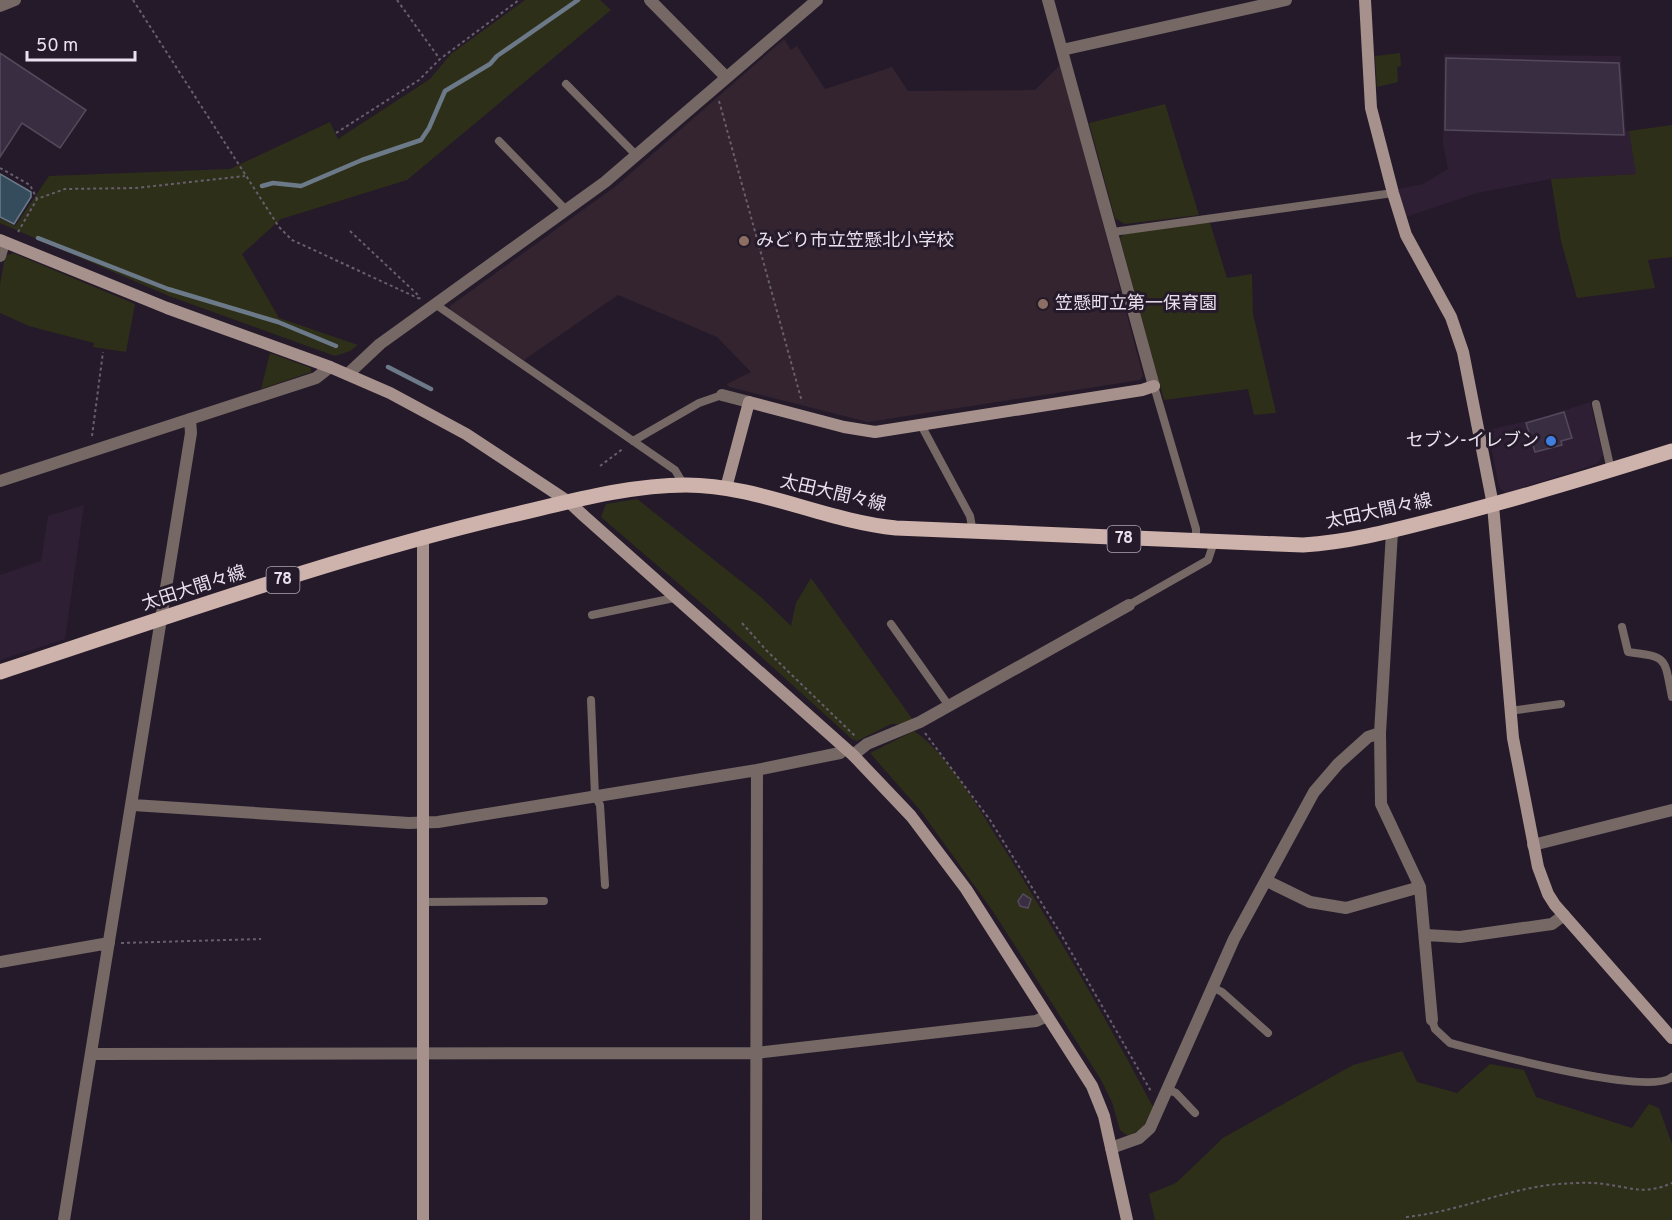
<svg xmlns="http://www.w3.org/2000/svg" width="1672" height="1220" viewBox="0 0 1672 1220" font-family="Overpass,'Noto Sans JP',sans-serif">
	<rect width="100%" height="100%" fill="#251a2a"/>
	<path fill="#2e1f35" d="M1444,54L1621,56L1626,131H1629L1637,174L1551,179L1477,193L1406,217L1398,189L1423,184L1448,169L1443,144Z
		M1590,402L1603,455L1597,464L1505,493L1499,487L1488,430L1544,417Z
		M84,505L65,639L0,660V575L41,561L48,516Z"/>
	<path fill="#332430" d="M784,39L791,50L797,46L825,89L892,67L908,91L1035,90L1061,64L1143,376L1140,380L868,422L729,387L727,384L751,372L717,337L618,295L524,360L450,311V306L616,186Z"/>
	<path fill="#2e2f19" d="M525,0H600L611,10L407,180L281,219L242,254L279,318L358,345L350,351L335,356L169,296L0,223V218L15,226L49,176L230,169L330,122L338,139L430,79L451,54Z
		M1400,53L1401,66L1397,67L1398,82L1377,87L1375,56Z
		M1165,104L1199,215L1125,224L1115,218L1089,123Z
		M1672,125V257L1648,260L1655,288L1577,298L1561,241L1551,179L1636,174L1629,131Z
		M1205,222L1210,223L1227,278L1252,274L1253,314L1276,413L1254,415L1248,389L1164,400L1120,238L1124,234Z
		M13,253L135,304L126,352L93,347L94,343L29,326L0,313V285L5,256Z
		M270,353L311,368V372L261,389Z
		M637,499L761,597L791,626L796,603L811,578L913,720L902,724H891L857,741L852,739L714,614L601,517L606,504Z
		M914,731C948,753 983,816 1005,850C1057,934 1107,1020 1153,1107L1142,1129L1128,1136L1120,1130L1112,1102L1100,1078L992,910L920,810L870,753Z
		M1402,1051L1417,1082L1457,1093L1490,1064L1524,1070L1536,1097L1632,1128L1649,1104L1659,1108L1672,1144V1220H1155L1149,1194L1176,1183L1223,1138L1353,1065Z"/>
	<path fill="#354c5d" stroke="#6b7988" stroke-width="1.5" d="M0,174L31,192V197L14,224L0,217Z"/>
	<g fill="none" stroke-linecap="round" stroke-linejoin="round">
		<path stroke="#6b7988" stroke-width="4.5" d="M262,186L273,183L301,186L362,160L421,140L429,128L445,91L490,64L497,56L578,0
			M38,238L168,289L278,322L336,346
			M388,367L431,389"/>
	</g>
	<path fill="#392d42" stroke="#54495c" stroke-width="1.5" d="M0,53L86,110L60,148L22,123L0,157Z
		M1446,58L1619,63L1624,135L1445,130Z
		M1564,412L1572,438L1561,441L1562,445L1535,452L1526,423Z
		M1023,894L1031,899L1028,908L1020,906L1018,901Z"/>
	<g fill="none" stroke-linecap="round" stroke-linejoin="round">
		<path stroke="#685e6d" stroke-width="2" stroke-dasharray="3 3" stroke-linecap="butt" d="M133,0L279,227L292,240L420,299
			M397,0L439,58
			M719,101L802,402
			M336,133L419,80L440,59L519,0
			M0,168L30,185L37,199
			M350,231L417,294L420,299
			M18,232L37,199L65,189L136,188L245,176
			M92,436L103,352
			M600,466L624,448
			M742,623L766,650L856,737
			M925,733L990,820L1059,931L1152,1093
			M121,943L261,939
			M1406,1217C1459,1212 1507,1188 1559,1184C1574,1183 1590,1182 1605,1184C1633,1188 1645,1195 1672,1183"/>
		<path stroke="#756865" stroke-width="8" d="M566,84L637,156
			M499,141L566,210
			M1113,232L1393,193
			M435,304L675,470L684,485
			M1154,386L1196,529V542
			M1596,404L1611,470
			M921,425L970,516L973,532
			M633,441L699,403L722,395
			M1129,605L1208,560L1214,542
			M592,615L674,598
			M891,624L949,706
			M1622,627L1628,652C1669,657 1664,658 1672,697
			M591,700L595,796L600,805L605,885
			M1510,711L1561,704
			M424,902L544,901
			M1212,987L1222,992L1268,1033
			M1432,1020L1435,1029L1450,1043C1486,1052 1648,1097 1672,1077
			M1167,1089L1176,1093L1195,1113"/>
		<path stroke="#756865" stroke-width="12" d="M650,0L726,77
			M1048,0L1154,386
			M0,6L15,0
			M1062,50L1286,0
			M0,256L4,243
			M348,374L380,344L605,182L817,0
			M722,395L749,402
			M0,481L316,378L330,367
			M1392,532L1380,733L1381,804L1420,887L1432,1020
			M853,755L867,744L920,722L1129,605
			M133,805L409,823L438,822L757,770L840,753L845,749
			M1533,845L1672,810
			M1267,881L1310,902L1346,908L1420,887
			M1426,935L1460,937L1552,924L1564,915
			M0,962L109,943
			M92,1054L756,1053L1036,1021L1047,1016
			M1111,1148L1139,1138L1150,1128L1234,939L1314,792L1338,764L1368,737L1380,733
			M64,1220L191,433L190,419
			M756,1220L757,770"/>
		<path stroke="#a7918d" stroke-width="12" d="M1365,0L1371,108L1393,193L1406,235L1451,317L1463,352L1493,505L1513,738L1538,867L1548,894L1555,905L1672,1038
			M0,240L167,308L330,367L390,393L466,434L569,502L584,516L853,755L911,816L966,889L1092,1086L1104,1116L1127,1220
			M726,488L749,402L844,427L875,432L1142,390L1154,386
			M423,1220V536"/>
		<path stroke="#ceb2ac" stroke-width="15" d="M0,672C168,617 335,557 508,516C565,503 627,485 686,485C758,485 825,521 896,528L1303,545C1351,542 1395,530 1442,518C1520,498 1596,475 1672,451"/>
	</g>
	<g fill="#8d6e63" stroke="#251a2a" stroke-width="2">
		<circle cx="744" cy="241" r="6"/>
		<circle cx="1043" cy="304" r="6"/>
	</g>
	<circle fill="#3f7fe0" stroke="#251a2a" stroke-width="2" cx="1551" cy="441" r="6"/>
	<g text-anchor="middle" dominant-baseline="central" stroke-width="6" stroke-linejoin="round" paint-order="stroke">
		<g fill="#251a2a" stroke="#aea5b2" stroke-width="1.5">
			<rect x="1107.5" y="526" width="33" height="26" rx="4.5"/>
			<rect x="266.5" y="567" width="33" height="26" rx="4.5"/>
		</g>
		<g font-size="16" font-weight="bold" fill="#e9e1ed">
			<text x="1124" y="539">78</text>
			<text x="283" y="580">78</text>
		</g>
		<g font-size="18" fill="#e9e1ed" stroke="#251a2a" text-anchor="start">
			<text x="756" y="241">みどり市立笠懸北小学校</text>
			<text x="1055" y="304">笠懸町立第一保育園</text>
			<text x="1539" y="441" text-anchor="end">セブン-イレブン</text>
		</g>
		<g font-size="18" fill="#e9e1ed" stroke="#251a2a">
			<text transform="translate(833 494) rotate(13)">太田大間々線</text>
			<text transform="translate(1379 512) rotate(-12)">太田大間々線</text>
			<text transform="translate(194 589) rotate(-18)">太田大間々線</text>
		</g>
	</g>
	<path d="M27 51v9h108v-9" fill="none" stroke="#e9e1ed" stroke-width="3"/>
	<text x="36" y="51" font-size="18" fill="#e9e1ed" stroke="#251a2a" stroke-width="4.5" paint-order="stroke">50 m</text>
</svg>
